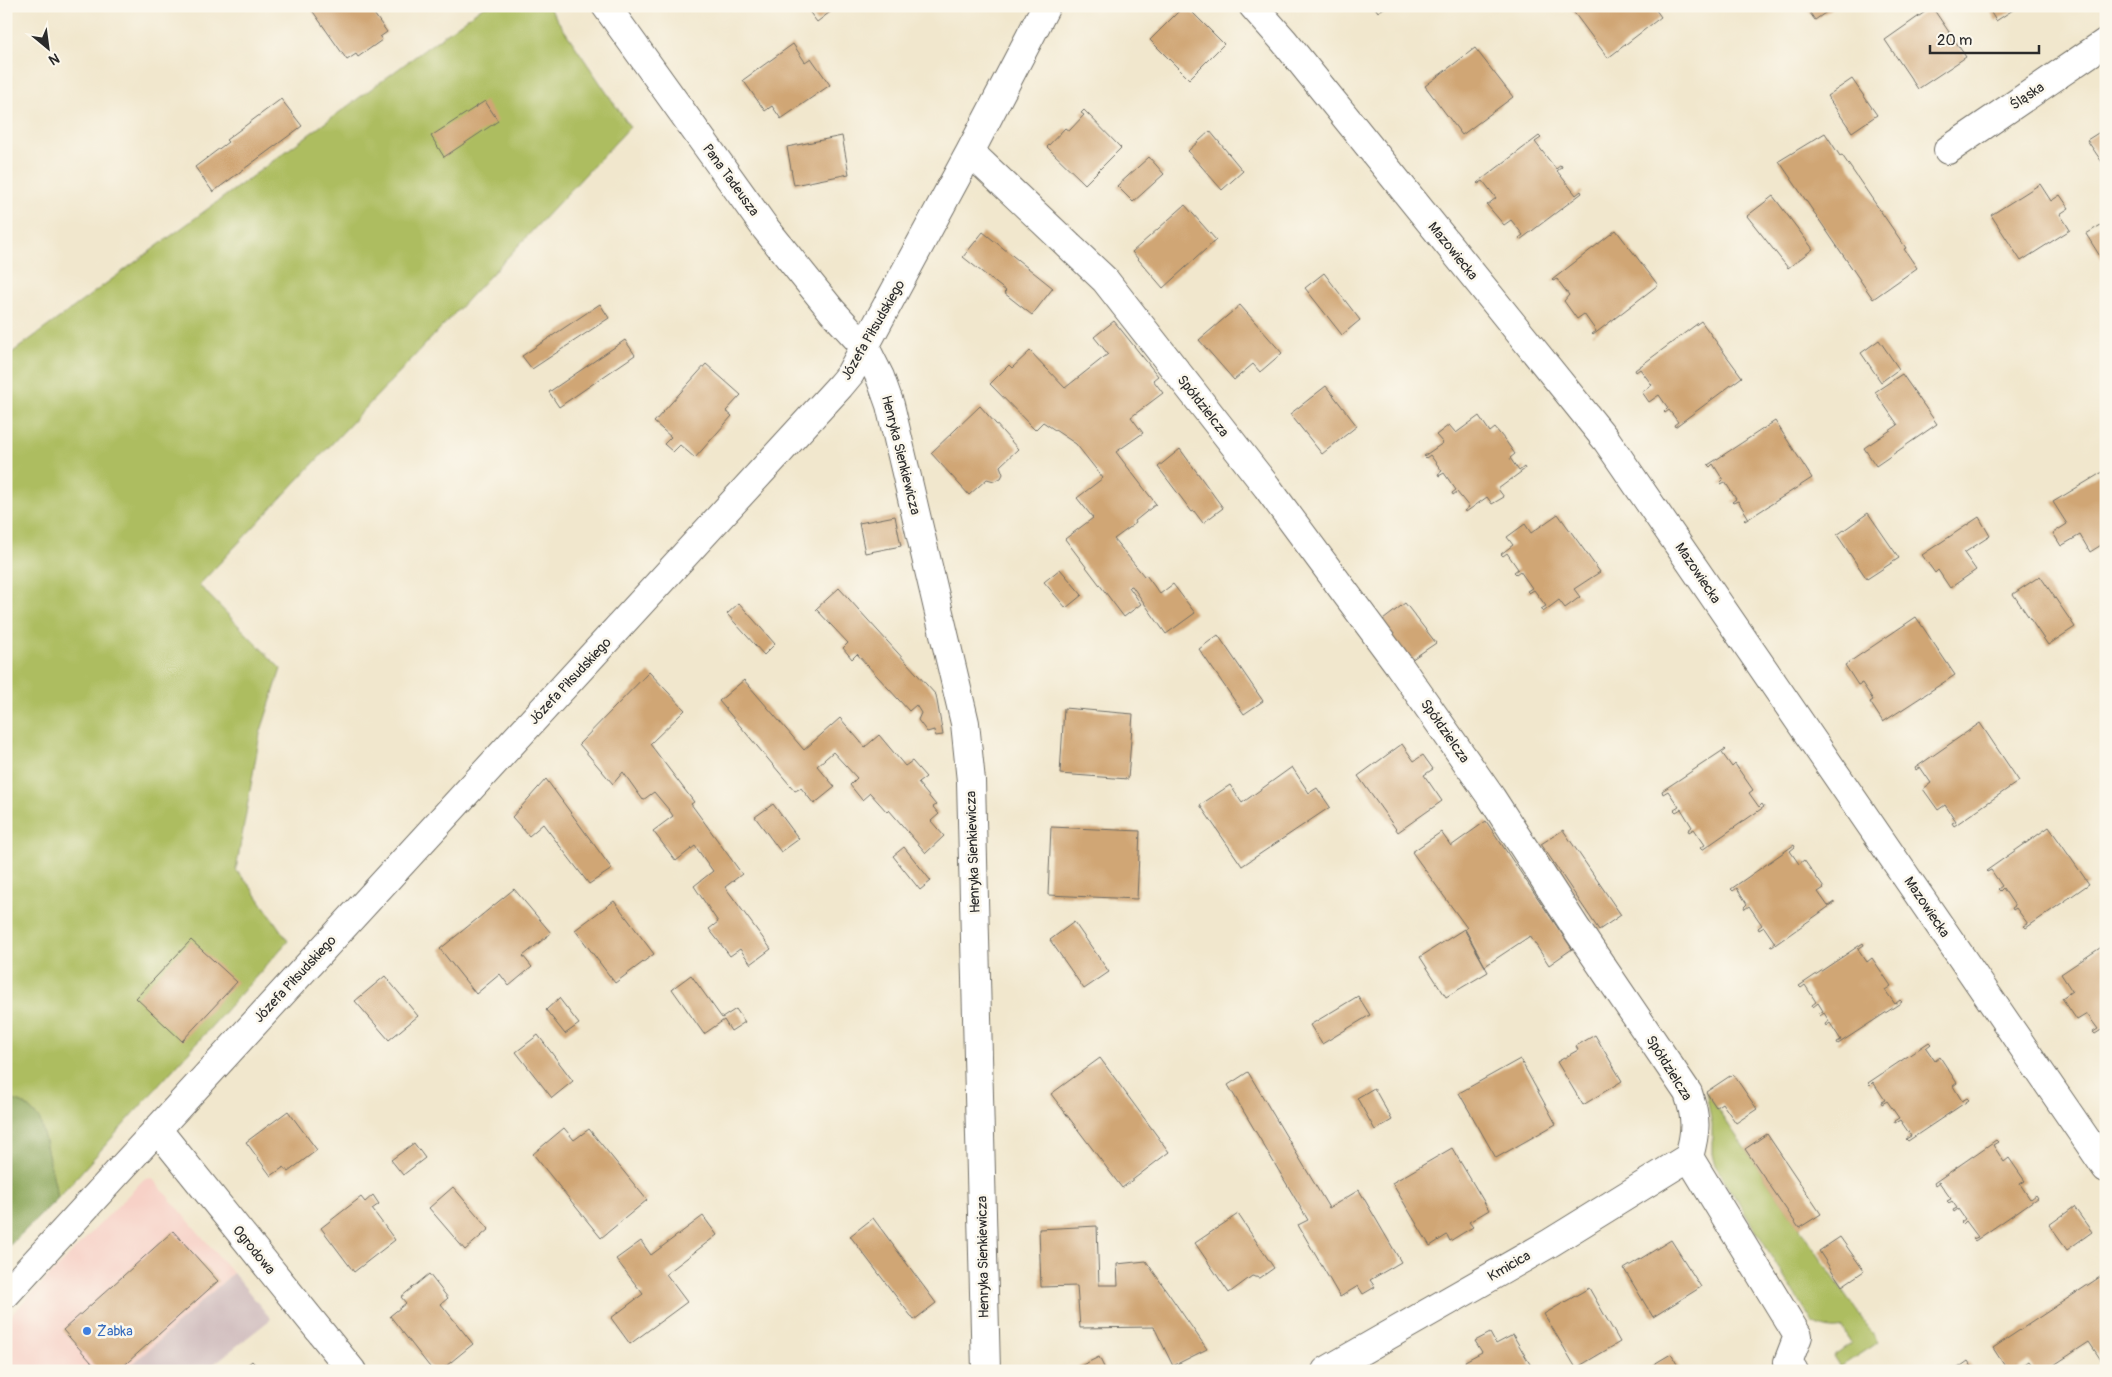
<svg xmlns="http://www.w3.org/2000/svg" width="2112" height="1377" viewBox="0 0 2112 1377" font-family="Pangolin,sans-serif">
	<rect width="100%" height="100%" fill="#fbf7ec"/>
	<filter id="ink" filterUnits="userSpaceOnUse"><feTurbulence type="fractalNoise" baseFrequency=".02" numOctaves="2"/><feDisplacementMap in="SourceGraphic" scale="10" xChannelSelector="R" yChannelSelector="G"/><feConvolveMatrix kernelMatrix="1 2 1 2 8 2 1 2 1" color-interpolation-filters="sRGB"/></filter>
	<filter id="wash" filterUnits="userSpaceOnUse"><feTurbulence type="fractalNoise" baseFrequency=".0096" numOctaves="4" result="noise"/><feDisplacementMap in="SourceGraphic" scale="20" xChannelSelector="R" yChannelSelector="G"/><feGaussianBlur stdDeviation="1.12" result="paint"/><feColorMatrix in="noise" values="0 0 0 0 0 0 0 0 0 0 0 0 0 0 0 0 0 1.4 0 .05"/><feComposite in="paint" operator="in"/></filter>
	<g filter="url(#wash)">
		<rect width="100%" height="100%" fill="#f1e7cd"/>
		<path fill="#f7d1c7" d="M152,1178L233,1273L125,1371H6V1320L144,1179Z"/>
		<path fill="#d2bfc0" d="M233,1273L271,1319L205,1371H125Z"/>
		<path fill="#adbd60" stroke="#6c7446" d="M484,6H548L630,127L199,585L281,669L260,734L236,870L250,886L288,941L58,1198L40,1120L26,1105L6,1097V357Z
			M1706,1092L1878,1342L1840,1367L1833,1356L1851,1343L1843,1328C1832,1331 1823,1328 1813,1323L1715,1165L1712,1154V1125Z"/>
		<path fill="#8aa456" stroke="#5a6840" d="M6,1097L26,1105L40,1120L58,1198L6,1249Z"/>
		<g id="blocks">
			<path fill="#d0a674" d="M309,6H379L372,11L387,32L380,37L382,40L358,57L356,54L347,60Z
				M805,6H838L817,22Z
				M1184,6H1186L1224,44L1189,79L1150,40Z
				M1374,6H1387L1378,12Z
				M1569,6H1653L1661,17L1608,58Z
				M1805,6H1835L1815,20Z
				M1987,6H2019L1996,21Z
				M1932,7L1966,57L1918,89L1885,40Z
				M793,44L805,62L811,58L830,85L781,119L772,106L765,111L743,80Z
				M1475,48L1513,97L1462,135L1425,86Z
				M1852,79L1877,115L1852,132L1827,96Z
				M281,99L302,126L213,192L195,167L228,142L226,140Z
				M485,101L498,121L444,157L431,136Z
				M1084,110L1121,148L1085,184L1047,147L1065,128L1069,131L1084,115L1081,113Z
				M2106,128V168L2087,140Z
				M1210,131L1243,171L1222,190L1188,151Z
				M1825,133L1840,156L1842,155L1906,248L1904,249L1917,268L1873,299L1779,161Z
				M842,136L849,174L794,185L787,147Z
				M1539,136L1541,138L1535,142L1556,169L1561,165L1562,167L1557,171L1576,195L1581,191L1582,193L1520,240L1519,238L1523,235L1511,220L1504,225L1487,205L1496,198L1483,181L1478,184L1477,183Z
				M1149,157L1164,174L1133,202L1117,186Z
				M2040,184L2051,201L2060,195L2069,208L2060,214L2070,230L2021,261L1991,215Z
				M1773,196L1813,249L1788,268L1747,216Z
				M1185,205L1216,240L1163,288L1132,252Z
				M2104,223L2106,259L2103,261L2086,234Z
				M1616,230L1658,285L1593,335L1592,334L1596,331L1584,314L1577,319L1564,301L1569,295L1557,279L1553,281L1552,280Z
				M983,232L1053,288L1032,315L1004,293L1006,291L963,257Z
				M1324,273L1360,320L1342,335L1305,288Z
				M600,304L609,318L532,369L522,356Z
				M1240,305L1282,353L1260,372L1253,364L1234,380L1199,340Z
				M1114,321L1158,376L1153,380L1163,393L1131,417L1143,433L1116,452L1156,504L1135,521L1136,523L1114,539L1144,576L1146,575L1160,594L1173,584L1195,613L1166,634L1132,586L1129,587L1141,604L1124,617L1065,539L1093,518L1077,498L1103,478L1076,444L1043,422L1035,430L990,384L1009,365L1012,368L1030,351L1065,388L1108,354L1094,337Z
				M1701,321L1742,377L1675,427L1674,425L1678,422L1669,410L1665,413L1664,412L1668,408L1659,395L1649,402L1642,392L1652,385L1640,369L1636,372L1635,370Z
				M625,340L635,355L559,407L549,392Z
				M1879,340L1899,369L1881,382L1861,353Z
				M706,364L741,395L726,411L732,416L695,458L680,445L673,452L664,444L671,437L654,422Z
				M1902,374L1937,424L1876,466L1864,448L1898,425L1875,392Z
				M1326,386L1357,426L1322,454L1290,414Z
				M980,406L1018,449L1000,466L1003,474L1001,478L994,481L987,479L969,495L931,453Z
				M1479,416L1490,432L1495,428L1505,440L1515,454L1510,458L1519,471L1524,467L1525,469L1498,489L1504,497L1492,504L1487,497L1466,512L1464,511L1469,507L1457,492L1453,495L1452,493L1456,490L1444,473L1439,476L1438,474L1442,471L1430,455L1426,458L1424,456L1443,443L1436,435L1449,425L1456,433Z
				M1775,421L1812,478L1745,521L1744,520L1748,517L1738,501L1733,503L1732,502L1736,499L1725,482L1721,484L1720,483L1723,480L1713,464L1710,467L1708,465Z
				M1180,449L1223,508L1203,523L1194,511L1192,512L1158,467Z
				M2106,470V542L2090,552L2080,535L2061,546L2053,533L2067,524L2053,502Z
				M1868,513L1899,558L1867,579L1837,535Z
				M1558,514L1600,572L1574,589L1580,597L1565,608L1559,600L1543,612L1541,609L1546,606L1534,590L1529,593L1527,591L1532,588L1520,571L1516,574L1514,572L1518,569L1507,553L1503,556L1501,554L1513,545L1507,537L1525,524L1531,533Z
				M895,516L901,546L865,553L859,523Z
				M1979,517L1990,536L1964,553L1976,570L1950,588L1938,570L1935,573L1922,555Z
				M1060,569L1082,595L1066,608L1044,582Z
				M2040,576L2075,627L2048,645L2013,594Z
				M839,588L936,695L943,735L935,736L934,730L927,732L918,720L921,713L916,705L909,711L857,654L852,659L843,648L848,643L816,609Z
				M739,603L775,644L764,655L727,614Z
				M1405,603L1436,643L1408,662L1379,623Z
				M1916,617L1955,675L1883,722L1870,702L1873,700L1868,692L1862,683L1858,685L1845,665Z
				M1218,635L1263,701L1244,714L1199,649Z
				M649,672L685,710L650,744L694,802L691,804L742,874L725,887L771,949L751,964L740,949L730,956L709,929L718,922L694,886L713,871L695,846L676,861L653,831L673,816L669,810L654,792L643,800L623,772L613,784L579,744Z
				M744,680L804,750L840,718L865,747L879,735L905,766L912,761L926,777L918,783L936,805L933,807L939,814L931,821L944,836L926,853L889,810L887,812L870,793L862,800L850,785L857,778L833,752L817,766L835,787L814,804L801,788L795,791L719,701Z
				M1064,708L1133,714L1128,779L1060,774Z
				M1980,723L2019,781L1954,826L1952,823L1956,821L1945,805L1938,810L1923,789L1931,783L1920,767L1916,770L1915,768Z
				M1402,744L1414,761L1423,755L1433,769L1424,775L1442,801L1398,832L1358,776Z
				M1725,749L1726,750L1722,753L1732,767L1735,764L1753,790L1749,793L1759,807L1762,804L1764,807L1702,850L1700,848L1705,845L1694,829L1689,832L1688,830L1692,827L1681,809L1676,812L1674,810L1679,807L1668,791L1663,794L1662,791Z
				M1292,767L1309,793L1317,788L1330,807L1242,866L1200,805L1230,785L1242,803Z
				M546,779L612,869L589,884L543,824L529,836L512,817Z
				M773,804L799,839L781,852L755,817Z
				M1486,821L1572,949L1549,965L1530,936L1485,966L1465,929L1467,928L1412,852L1441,832L1451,846Z
				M1051,827L1140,831L1137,899L1048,895Z
				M2049,827L2089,884L2026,928L2024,926L2028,924L2016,908L2013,910L2012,908L2015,906L2003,888L2000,891L1998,889L2002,886L1991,870L1987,872L1986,871Z
				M1563,830L1621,915L1599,930L1541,844Z
				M1794,845L1795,847L1790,851L1799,864L1804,860L1824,888L1818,892L1828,906L1834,902V903L1772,947L1770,946L1775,943L1764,927L1759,930L1758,928L1762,925L1749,906L1745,909L1744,907L1747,904L1737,888L1733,891L1731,889Z
				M904,847L931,881L920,890L893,856Z
				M514,889L551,933L523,956L532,967L521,976L509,986L500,974L476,994L440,949Z
				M614,901L654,954L615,983L575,930Z
				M1074,922L1109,972L1084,989L1050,940Z
				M1464,929L1488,972L1446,997L1420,957Z
				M191,940L237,982L182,1041L136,998Z
				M1863,943L1864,945L1858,949L1867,962L1872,958L1891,986L1885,990L1895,1004L1900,1000L1902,1002L1838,1044L1837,1042L1841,1040L1830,1023L1826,1026L1825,1024L1829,1021L1824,1013L1820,1016L1818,1014L1823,1011L1818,1003L1813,1007L1812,1005L1816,1002L1805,985L1801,988L1799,986Z
				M2106,944V1027L2095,1034L2093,1032L2098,1029L2087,1014L2077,1020L2062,998L2072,991L2061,974Z
				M691,975L722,1018L736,1009L745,1022L731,1031L724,1020L704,1034L672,989Z
				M385,976L418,1016L389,1040L355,1001Z
				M1358,996L1370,1015L1322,1044L1310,1025Z
				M559,998L579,1024L565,1034L546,1010Z
				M538,1035L573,1081L552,1098L516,1052Z
				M1595,1035L1622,1081L1583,1105L1557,1062L1578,1050L1576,1046Z
				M1929,1042L1931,1044L1926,1048L1935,1061L1940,1057L1957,1083L1953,1086L1962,1101L1967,1098L1969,1100L1908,1141L1906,1139L1911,1136L1900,1120L1895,1123L1894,1121L1899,1118L1887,1101L1882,1104L1881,1102L1885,1100L1873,1082L1870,1085L1868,1083Z
				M1100,1058L1169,1152L1122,1188L1051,1094Z
				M1520,1059L1556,1124L1496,1158L1459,1093Z
				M1248,1072L1329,1208L1359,1190L1401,1262L1370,1280L1375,1287L1363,1294L1358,1286L1340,1297L1298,1225L1308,1220L1228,1085Z
				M1733,1074L1757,1109L1736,1123L1722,1103L1716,1107L1706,1092Z
				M1374,1088L1392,1120L1375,1130L1357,1098Z
				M288,1111L317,1150L288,1172L284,1167L271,1176L246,1142Z
				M564,1128L574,1140L589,1129L647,1200L601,1238L533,1154Z
				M1767,1134L1821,1214L1799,1228L1745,1149Z
				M1996,1140L1998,1142L1993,1145L2004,1162L2009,1158L2025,1181L2020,1184L2030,1199L2035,1195L2037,1198L1975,1241L1973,1239L1978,1237L1966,1221L1963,1224L1961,1222L1965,1219L1958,1209L1954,1212L1953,1210L1957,1208L1952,1201L1949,1203L1947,1201L1951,1199L1939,1182L1935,1185L1934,1183Z
				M414,1143L425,1158L403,1175L391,1160Z
				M1452,1148L1489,1210L1469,1222L1473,1227L1463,1233L1450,1241L1447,1235L1430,1246L1392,1183Z
				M453,1187L489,1229L465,1250L429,1208Z
				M373,1195L379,1204L372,1209L395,1240L354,1272L321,1228L361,1197L365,1202Z
				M2074,1207L2092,1232L2067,1250L2049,1225Z
				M1238,1214L1274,1268L1260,1278L1252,1276L1229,1293L1195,1243Z
				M703,1216L717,1235L666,1274L687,1302L630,1344L611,1318L643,1294L616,1259L641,1241L651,1255Z
				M873,1218L936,1303L914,1320L850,1236Z
				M1097,1226L1099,1285H1118L1117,1264L1146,1261L1207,1349L1173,1366L1154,1327L1080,1328L1077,1286L1041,1287L1039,1229Z
				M173,1231L218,1281L118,1371H99L63,1330Z
				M1840,1237L1864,1271L1842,1286L1819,1251Z
				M1671,1240L1701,1287L1653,1317L1624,1269Z
				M2106,1273V1357L2101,1360L2089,1342L2045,1371H2036L2029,1361L2015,1371H2008L1993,1348Z
				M429,1274L448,1298L441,1304L473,1344L440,1371H433L390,1316L406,1303L401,1297Z
				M1589,1288L1620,1342L1576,1368L1544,1314Z
				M1490,1333L1496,1344L1513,1335L1534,1371H1470L1465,1361L1482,1352L1475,1341Z
				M1671,1354L1681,1371H1648L1654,1364Z
				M1099,1357L1106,1371H1070Z
				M252,1361L261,1371H240Z
				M1968,1361L1975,1371H1953L1961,1366Z"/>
		</g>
	</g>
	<g filter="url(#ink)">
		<use href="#blocks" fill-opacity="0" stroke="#706d64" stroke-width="1"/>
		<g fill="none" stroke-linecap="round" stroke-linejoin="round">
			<defs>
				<path id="minor" d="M606,6L766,229L832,311L865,347L880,377L890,405L965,723L971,781L986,1371
					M1253,6L1284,41L1607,441L2106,1168
					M1948,150L2106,42
					M970,152L1105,280L1267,487L1398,664L1491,797L1576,928L1688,1093C1697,1119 1696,1131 1689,1157L1798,1336L1788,1362L1794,1371
					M157,1129L352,1371
					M6,1294L840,386L850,374L970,152L1046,6
					M1326,1371L1550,1243L1689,1157"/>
			</defs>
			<use href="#minor" stroke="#706d64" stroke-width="30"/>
			<use href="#minor" stroke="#fff" stroke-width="28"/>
		</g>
	</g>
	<circle fill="#3f7fe0" stroke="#fbf7ec" stroke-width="2" cx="87" cy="1331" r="5"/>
	<g text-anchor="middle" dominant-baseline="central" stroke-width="5" stroke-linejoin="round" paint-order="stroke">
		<g font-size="14" fill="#2b2b2b" stroke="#fbf7ec">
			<text transform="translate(2027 96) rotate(-34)">Śląska</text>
			<text transform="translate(731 180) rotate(54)">Pana Tadeusza</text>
			<text transform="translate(1453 251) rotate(51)">Mazowiecka</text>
			<text transform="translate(873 330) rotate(-60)">Józefa Piłsudskiego</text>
			<text transform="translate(1203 406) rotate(52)">Spółdzielcza</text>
			<text transform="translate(901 455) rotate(76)">Henryka Sienkiewicza</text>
			<text transform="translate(1698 573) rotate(56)">Mazowiecka</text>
			<text transform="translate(570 681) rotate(-47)">Józefa Piłsudskiego</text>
			<text transform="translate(1445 731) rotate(55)">Spółdzielcza</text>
			<text transform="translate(973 852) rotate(-92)">Henryka Sienkiewicza</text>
			<text transform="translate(1927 907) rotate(56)">Mazowiecka</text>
			<text transform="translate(295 979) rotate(-47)">Józefa Piłsudskiego</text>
			<text transform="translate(1669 1068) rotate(58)">Spółdzielcza</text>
			<text transform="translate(254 1250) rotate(51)">Ogrodowa</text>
			<text transform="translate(983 1257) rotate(-91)">Henryka Sienkiewicza</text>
			<text transform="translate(1509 1266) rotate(-30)">Kmicica</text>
		</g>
		<g font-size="14" fill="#366cbe" stroke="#fbf7ec" text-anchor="start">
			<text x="97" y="1331">Żabka</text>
		</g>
	</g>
	<rect width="2112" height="1377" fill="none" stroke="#fbf7ec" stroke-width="25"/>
	<g transform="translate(48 48) rotate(151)" stroke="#fbf7ec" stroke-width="4" paint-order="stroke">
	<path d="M0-4L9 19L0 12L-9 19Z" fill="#2b2b2b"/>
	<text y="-8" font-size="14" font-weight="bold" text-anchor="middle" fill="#2b2b2b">N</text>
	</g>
	<path d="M1930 45v8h109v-8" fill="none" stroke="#2b2b2b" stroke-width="2.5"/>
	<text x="1937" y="45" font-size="15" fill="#2b2b2b" stroke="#fbf7ec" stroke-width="4" paint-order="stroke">20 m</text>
</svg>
